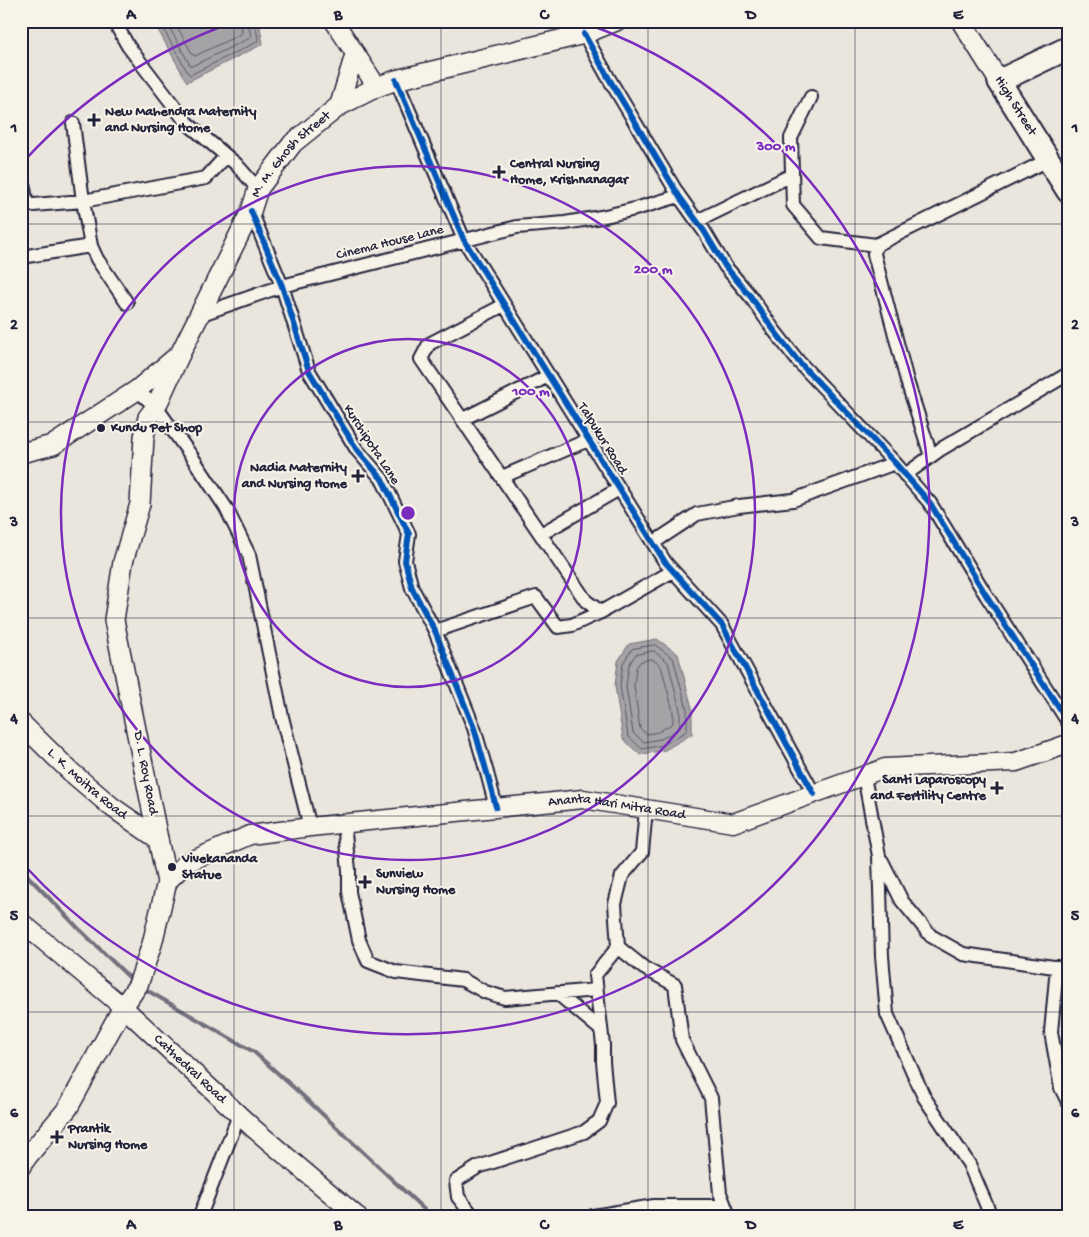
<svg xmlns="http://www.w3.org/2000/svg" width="1089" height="1237" viewBox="0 0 1089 1237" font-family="'Gochi Hand',sans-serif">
	<rect width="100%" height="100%" fill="#eae6de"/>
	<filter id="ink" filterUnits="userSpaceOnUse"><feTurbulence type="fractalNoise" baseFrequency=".02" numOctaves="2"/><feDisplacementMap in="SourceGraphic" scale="10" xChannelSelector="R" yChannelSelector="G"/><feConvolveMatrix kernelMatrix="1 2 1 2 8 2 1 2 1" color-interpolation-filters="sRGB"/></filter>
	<g filter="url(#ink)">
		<path fill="#a6a3a6" stroke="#716f7b" d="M153,21H259L263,44L187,82Z
			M657,639L678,654L692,708V734L665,750L640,755L623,739L615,686L618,661L629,644Z"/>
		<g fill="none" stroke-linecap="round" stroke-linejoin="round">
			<path stroke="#575666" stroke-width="1" d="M159,21L188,73L190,75L257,42L258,39L255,21
				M166,21L190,65L192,66L250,38L251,36L248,21
				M174,21L193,55L195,56L241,34L242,32L241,21
				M655,645L673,658L687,709V730L685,732L663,745L642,749L628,736L620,686L623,663L632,649Z
				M654,651L668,662L680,710V727L679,729L661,739L644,742L633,733L626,686L629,665L635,655Z
				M652,659L661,666L673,711V722L672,724L658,732L647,734L640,729L634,686L636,668L640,662Z"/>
			<path stroke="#716f7b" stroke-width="4" d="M21,869L78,928L133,981
				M143,988L254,1052L302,1095L431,1216"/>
			<defs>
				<path id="street" d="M114,21L128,46L187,123L236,164L258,189
					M584,34L608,77L679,196L704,231L725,266L751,297L773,329L798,361L895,463L930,503L986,595L1068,722
					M396,80L464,240L665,562L722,625L814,794
					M811,97L791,138L793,205L821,238L876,245
					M73,123L83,201L91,246L97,259L127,303
					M21,171L27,205
					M21,206L83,201L206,178L226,156
					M251,211L282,286L309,371L357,450L382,479L409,534L405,561L412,588L435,631L474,728L487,773L496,807
					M697,221L792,175
					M21,257L91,246
					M504,305L429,344L421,359L586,601L601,612L673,571
					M199,315L282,286L517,227L565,223L601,217L635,209L679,196
					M137,390L156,407L192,457L226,508L249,555L282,717L310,827
					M463,419L548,376
					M931,456L907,381L874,254L876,245L1048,160
					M905,475L941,449L1068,374
					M502,477L588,440
					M541,534L619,489
					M653,543L697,514L739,506L793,500L895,463
					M435,631L536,597L558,627L572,625L601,612
					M864,776L879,856L882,956L887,1014L924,1097L969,1164L991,1216
					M646,809L642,852L622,876L615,904L618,947L644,968L675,985L682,1040L711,1098L720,1193L729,1216
					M344,824L349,870V892L359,940L368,961L396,972L463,980L485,992L505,998L596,990
					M882,861L902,901L931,936L963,954L1068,969
					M1057,967L1051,1032L1061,1088L1068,1102
					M557,993L601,1030
					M200,1216L239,1115
					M473,1216L458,1197L456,1181L478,1167L584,1132L599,1121L607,1103L603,1062V1045L595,975L618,947
					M593,1216L654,1206H725"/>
				<g id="secondary">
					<path d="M334,21L377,87"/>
					<path d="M339,106L355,53"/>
					<path id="s1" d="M167,882L186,863L250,835L310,827L583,799L733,823L885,768L1016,762L1068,744"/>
					<path id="s2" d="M21,922L123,1007L253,1128L357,1216"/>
				</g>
				<g id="primary">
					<path d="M961,21L999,81"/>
					<path id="s3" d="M21,453L53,445L137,390L180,354L251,211L258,189L293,143L339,106L377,87L396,80L584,34L616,21"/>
					<path id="s4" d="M21,723L71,772L112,807L158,839"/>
					<path d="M21,1166L27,1157L68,1108L123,1007L138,985L152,944L167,882L158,839L114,620L123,562L140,504L144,437L148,417L156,407L180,354"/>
				</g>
				<path id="highway" d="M1068,48L999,81L1068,191"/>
			</defs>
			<use href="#street" stroke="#22223b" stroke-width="16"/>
			<use href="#secondary" stroke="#22223b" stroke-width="21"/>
			<use href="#primary" stroke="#22223b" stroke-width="22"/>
			<use href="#highway" stroke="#22223b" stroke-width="26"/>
			<use href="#street" stroke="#f7f3e8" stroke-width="12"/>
			<use href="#secondary" stroke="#f7f3e8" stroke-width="18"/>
			<use href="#primary" stroke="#f7f3e8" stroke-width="19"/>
			<use href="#highway" stroke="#f7f3e8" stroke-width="22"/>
			<defs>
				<path id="cycleway" d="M584,34L608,77L679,196L704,231L725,266L751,297L773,329L798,361L895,463L930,503L986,595L1068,722
					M396,80L464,240L665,562L722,625L814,794
					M251,211L282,286L309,371L357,450L382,479L409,534L405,561L412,588L435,631L474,728L487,773L496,807"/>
			</defs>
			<use href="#cycleway" stroke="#f7f3e8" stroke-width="9"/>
			<use href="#cycleway" stroke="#0057b8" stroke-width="6"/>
		</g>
	</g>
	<path fill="none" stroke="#22223b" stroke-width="1" stroke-opacity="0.55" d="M234,21V1216M441,21V1216M648,21V1216M855,21V1216M21,224H1068M21,422H1068M21,618H1068M21,816H1068M21,1012H1068"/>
	<g fill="none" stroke="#7b2cbf" stroke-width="2.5">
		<circle cx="408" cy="513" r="174"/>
		<circle cx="408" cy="513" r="347"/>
		<path d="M24 161A521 521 0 0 1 234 22M582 22A521 521 0 1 1 24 865"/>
	</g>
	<g fill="#22223b" stroke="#f7f3e8" stroke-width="2">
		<path d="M91.5 112.5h5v5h5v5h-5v5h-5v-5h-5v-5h5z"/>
		<path d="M496.5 164.5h5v5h5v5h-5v5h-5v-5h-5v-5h5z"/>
		<circle cx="101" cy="428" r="5"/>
		<path d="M355.5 468.5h5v5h5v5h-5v5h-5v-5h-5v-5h5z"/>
		<path d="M994.5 780.5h5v5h5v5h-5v5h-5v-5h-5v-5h5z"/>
		<circle cx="172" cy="867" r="5"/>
		<path d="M362.5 874.5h5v5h5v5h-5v5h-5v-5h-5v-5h5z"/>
		<path d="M54.5 1129.5h5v5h5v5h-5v5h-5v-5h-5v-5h5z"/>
	</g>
	<g text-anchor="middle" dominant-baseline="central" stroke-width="4" stroke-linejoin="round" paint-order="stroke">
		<g font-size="14" fill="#22223b" stroke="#f7f3e8">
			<text transform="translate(1015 106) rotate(58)">High Street</text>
			<text stroke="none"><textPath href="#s3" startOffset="420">M. M. Ghosh Street</textPath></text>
			<text transform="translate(390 243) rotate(-14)">Cinema House Lane</text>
			<text transform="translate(602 439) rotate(58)">Talpukur Road</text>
			<text transform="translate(371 445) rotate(57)">Kurchipota Lane</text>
			<text transform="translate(145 773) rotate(79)">D. L. Roy Road</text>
			<text stroke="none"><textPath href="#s4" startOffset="90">L. K. Moitra Road</textPath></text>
			<text stroke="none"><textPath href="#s1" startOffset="466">Ananta Hari Mitra Road</textPath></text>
			<text stroke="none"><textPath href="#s2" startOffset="224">Cathedral Road</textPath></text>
		</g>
		<g font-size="14" font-weight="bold" fill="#22223b" stroke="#f7f3e8" text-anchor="start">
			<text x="105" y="112">New Mahendra Maternity<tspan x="105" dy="16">and Nursing Home</tspan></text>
			<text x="510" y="164">Central Nursing<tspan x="510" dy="16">Home, Krishnanagar</tspan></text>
			<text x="111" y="428">Kundu Pet Shop</text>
			<text x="347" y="468" text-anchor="end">Nadia Maternity<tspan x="347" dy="16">and Nursing Home</tspan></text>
			<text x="986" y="780" text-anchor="end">Santi Laparoscopy<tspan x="986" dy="16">and Fertility Centre</tspan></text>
			<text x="182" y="859">Vivekananda<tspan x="182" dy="16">Statue</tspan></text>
			<text x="376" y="874">Sunview<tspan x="376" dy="16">Nursing Home</tspan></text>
			<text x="68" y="1129">Prantik<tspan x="68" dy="16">Nursing Home</tspan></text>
		</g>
	</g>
	<circle cx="408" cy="513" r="8" fill="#7b2cbf" stroke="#f7f3e8" stroke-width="2.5"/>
	<g font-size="15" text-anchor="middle" font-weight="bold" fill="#7b2cbf" stroke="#f7f3e8" stroke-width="4" stroke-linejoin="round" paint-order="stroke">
		<text x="776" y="150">300 m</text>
		<text x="653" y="273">200 m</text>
		<text x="531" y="395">100 m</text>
	</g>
	<rect width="1089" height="1237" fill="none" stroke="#f7f3e8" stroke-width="55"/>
	<rect x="28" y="28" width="1034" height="1182" fill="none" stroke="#22223b" stroke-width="2"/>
	<g font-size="16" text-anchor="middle" font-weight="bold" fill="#22223b">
		<text x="131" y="19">A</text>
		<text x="338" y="19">B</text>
		<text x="544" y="19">C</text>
		<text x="751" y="19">D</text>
		<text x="958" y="19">E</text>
		<text x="14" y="132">1</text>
		<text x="1075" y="132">1</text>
		<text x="14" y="329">2</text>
		<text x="1075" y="329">2</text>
		<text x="14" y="526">3</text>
		<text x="1075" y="526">3</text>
		<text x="14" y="723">4</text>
		<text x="1075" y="723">4</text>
		<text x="14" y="920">5</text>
		<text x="1075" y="920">5</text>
		<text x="14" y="1117">6</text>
		<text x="1075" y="1117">6</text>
		<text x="131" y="1229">A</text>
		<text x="338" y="1229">B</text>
		<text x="544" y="1229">C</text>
		<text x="751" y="1229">D</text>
		<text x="958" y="1229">E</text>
	</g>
</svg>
